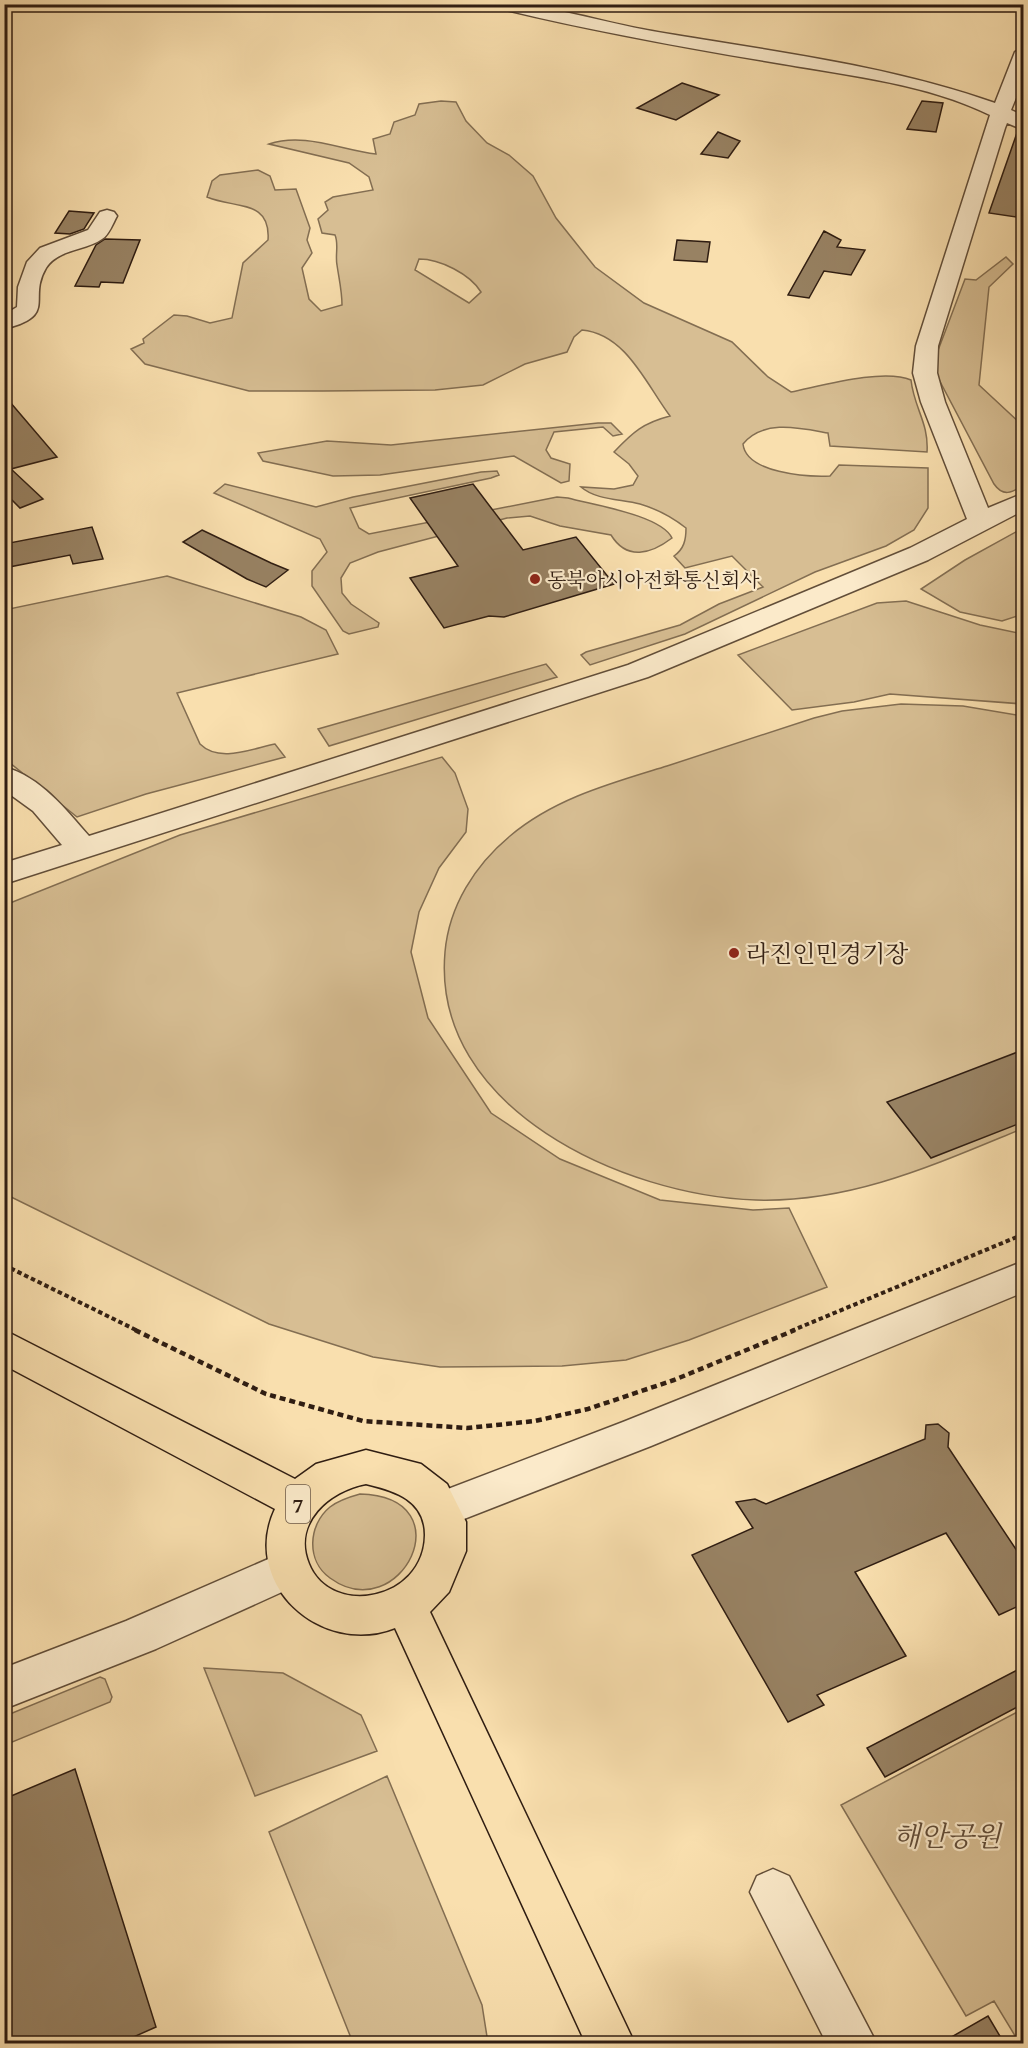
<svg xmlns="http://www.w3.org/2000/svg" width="1028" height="2048" viewBox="0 0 1028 2048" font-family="'Gentium Book Plus','Noto Serif KR',serif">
	<rect width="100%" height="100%" fill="#f9dfae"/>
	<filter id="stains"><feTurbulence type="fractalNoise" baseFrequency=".00333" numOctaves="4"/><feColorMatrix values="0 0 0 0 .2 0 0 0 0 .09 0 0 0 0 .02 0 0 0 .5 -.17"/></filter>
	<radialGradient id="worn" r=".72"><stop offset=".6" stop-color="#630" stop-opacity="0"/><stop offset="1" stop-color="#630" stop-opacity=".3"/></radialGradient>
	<path fill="#d7be93" stroke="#836e52" stroke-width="1.5" fill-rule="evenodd" d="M441,101L456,102L466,121L487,143L509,155L533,176L556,218L595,267L644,303L732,342L768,377L791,392C821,386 883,368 911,380C914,408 929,423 927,452L830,446L828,433C800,428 763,419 743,444C746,473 807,477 830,476L839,465L928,468V508L914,530L886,546L815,572L685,634L590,665L581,655L586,652L680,625L719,604L763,587L732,556L685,568L674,556C684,549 686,540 686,528C672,517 657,509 640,504C620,499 596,500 581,487L614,489L633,485L638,476L629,464L614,452C633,432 643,423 670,416C646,384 626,334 582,330L574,337L567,352L525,364L483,385L435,390L323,391H249L145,364L131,349L144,343L143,339L174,315L187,316L210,323L232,318L243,263L268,240C271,199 235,209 207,197L212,181L220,175L258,170L270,176L275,190L296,189L310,228L307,240L312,253L302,268L309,299L321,311L342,305C342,291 339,279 337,265C335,255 339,244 335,235L322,233L318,219L328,210L325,202L333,197L373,190L369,177L349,163L269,144C304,132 341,150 376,154L373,139L390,134L394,122L415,115L419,104ZM419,259C440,259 470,274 481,292L469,303L415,270Z
		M1006,257L1013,264L989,287L979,385L1023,426V485C1012,493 1003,497 994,484L935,372L934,361L965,279L976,280Z
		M598,423H611L622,434L613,436L603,427L554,432L546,450L551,458L570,464L569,481L561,483L514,456L380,475L333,476L263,461L258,453L327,441L391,445Z
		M497,471L499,475L491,478L350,508L359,528L369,534L557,497L568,498C593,505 661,515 672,538C651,554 627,561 611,535L560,526L530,516L507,518L378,552L350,563L341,578L342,593L351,604L379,623L378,627L349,634L343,631L312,586V571L327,552L320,539L214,493L225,484L316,507L353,497L481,472Z
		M1023,528V614L1002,621L960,612L921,589L965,560Z
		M167,576L301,617L326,630L338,654L177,693L200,744C219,763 251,749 275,744L285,757L146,794L77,817L5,759L4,610Z
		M906,601L980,625L1023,634V704L890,694L854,702L792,710L738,655L877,603Z
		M546,664L557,677L329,746L318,729Z
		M901,704L963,706L1023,716L1024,1128C936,1164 852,1203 756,1200C625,1196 431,1109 445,952C449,906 475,865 510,836C555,798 612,783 667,766C716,750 765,734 814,718L842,711Z
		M442,757L455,773L468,809L466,832L439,868L419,912L411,952L428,1018L491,1113L560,1159L660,1200L753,1210L789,1208L827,1287L689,1340L626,1360L562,1366L440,1367L373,1357L269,1324L5,1194V905L180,835Z
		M360,1494C467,1497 400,1629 330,1578C306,1561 308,1525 330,1507C339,1500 349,1497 360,1494Z
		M204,1668L283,1673L361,1715L377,1751L255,1796Z
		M100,1677L105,1679L112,1697L110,1702L5,1745V1716Z
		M1023,1709L1024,2043L1020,2044L994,2001L966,2016L841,1805Z
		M387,1776L482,2005L488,2043H353L269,1832Z"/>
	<path fill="#988263" stroke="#2f1d12" stroke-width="1.5" d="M682,83L719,95L676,120L637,108Z
		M922,101L943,103L936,132L907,129Z
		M1018,130L1023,132V196L1016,217L989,213Z
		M718,132L740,141L728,158L701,154Z
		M69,211L94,213L84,229L70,234L55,233Z
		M824,231L841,240L837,247L865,250L851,275L824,271L809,298L788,295Z
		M105,239L140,240L123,283L101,282L99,287L75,286L96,245Z
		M677,240L710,242L707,262L674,260Z
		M4,395L57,457L11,469L43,499L20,508L4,492Z
		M473,484L523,550L576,537L614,584L504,617L489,616L444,628L410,578L458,566L410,498Z
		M92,527L103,559L73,564L70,555L4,568V544Z
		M202,530L271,563L288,570L266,587L247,579L183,542Z
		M1023,1050V1122L931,1158L887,1102Z
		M938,1424L949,1433L948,1447L1023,1560V1604L999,1615L946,1533L855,1572L906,1656L817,1695L824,1705L788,1722L692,1555L753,1528L736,1502L755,1499L766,1504L925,1439L926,1425Z
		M1023,1667V1704L885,1777L867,1748Z
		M75,1769L156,2027L120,2043H4V1799Z
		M988,2016L1004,2043H941Z"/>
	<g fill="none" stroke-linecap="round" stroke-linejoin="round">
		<defs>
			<path id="minor" d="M495,4C549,4 600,22 652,31C767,51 885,64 995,103L1015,52L1024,47V78L1011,110L1024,116V130L1007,123L1005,128L938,346L937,373L945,402L988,508L1024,493V510L928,560L648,677L4,884V863L62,845L33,811L4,790V767C40,776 66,810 89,836L628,665L910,548L967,519L921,402L913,373L916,346L990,115C927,84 852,76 783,64C687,48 592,31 498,8Z
				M107,210L114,212L117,216C113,223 109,235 102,239C85,251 58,249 46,268C27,300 59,315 4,329V315L17,307L18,287L27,262L40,248L88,230L100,212Z
				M1024,1261V1292L651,1446L441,1528L427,1523L421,1510L427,1497L623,1422Z
				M289,1550L304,1556L310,1569L304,1582L156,1649L4,1709V1668L126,1621Z
				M773,1869L789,1876L877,2044H827L750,1892L757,1876Z"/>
			<path id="highway" d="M4,1330L295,1479L316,1464L366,1450L421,1464L447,1484L466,1522V1551L449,1592L430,1612L635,2044H586L395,1628C321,1657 240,1584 275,1509L4,1365ZM366,1484C395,1491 425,1500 425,1535C424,1601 331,1618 309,1564C292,1523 329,1491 366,1484Z"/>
		</defs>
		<use href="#minor" stroke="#624e39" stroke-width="3"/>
		<use href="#highway" stroke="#2f1d12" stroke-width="3"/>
		<path stroke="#2f1d12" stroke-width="4" stroke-dasharray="4.5 3" stroke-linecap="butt" d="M4,1265L138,1331
			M791,1331L1024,1234"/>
		<path stroke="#2f1d12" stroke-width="4.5" stroke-dasharray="6 4" stroke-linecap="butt" d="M135,1330L266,1394L363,1421L467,1428L535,1421L588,1409L674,1380L795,1330"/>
		<use href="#minor" fill="#fbeaca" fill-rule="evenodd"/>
		<use href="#highway" fill="#f9dfae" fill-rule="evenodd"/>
	</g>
	<g fill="#8f2418" stroke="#fbeaca" stroke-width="2">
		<circle cx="535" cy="579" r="6"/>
		<circle cx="734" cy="953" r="6"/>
	</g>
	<g text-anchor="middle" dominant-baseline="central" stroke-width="4.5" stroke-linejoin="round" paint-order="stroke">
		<g font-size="20" fill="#2f1d12" stroke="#fbeaca" text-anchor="start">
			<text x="547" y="579">동북아시아전화통신회사</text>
		</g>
		<rect fill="#fbeaca" stroke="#6c5a49" stroke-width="1.5" x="286" y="1485" width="24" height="38" rx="4.5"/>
		<g font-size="22" font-weight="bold" fill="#2f1d12">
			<text x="298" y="1504">7</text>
		</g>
		<g font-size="24" fill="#2f1d12" stroke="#fbeaca" text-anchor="start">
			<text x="746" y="953">라진인민경기장</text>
		</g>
		<g font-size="28" font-style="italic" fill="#614d39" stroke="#fbeaca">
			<text x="947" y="1835">해안공원</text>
		</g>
	</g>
	<rect width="1028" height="2048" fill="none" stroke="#f9dfae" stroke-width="24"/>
	<rect x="6" y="6" width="1016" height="2036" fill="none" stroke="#2f1d12" stroke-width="3"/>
	<rect x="12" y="12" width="1004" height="2024" fill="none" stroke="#2f1d12" stroke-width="1.5"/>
	<rect width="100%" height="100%" filter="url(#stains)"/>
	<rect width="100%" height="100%" fill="url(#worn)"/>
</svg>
